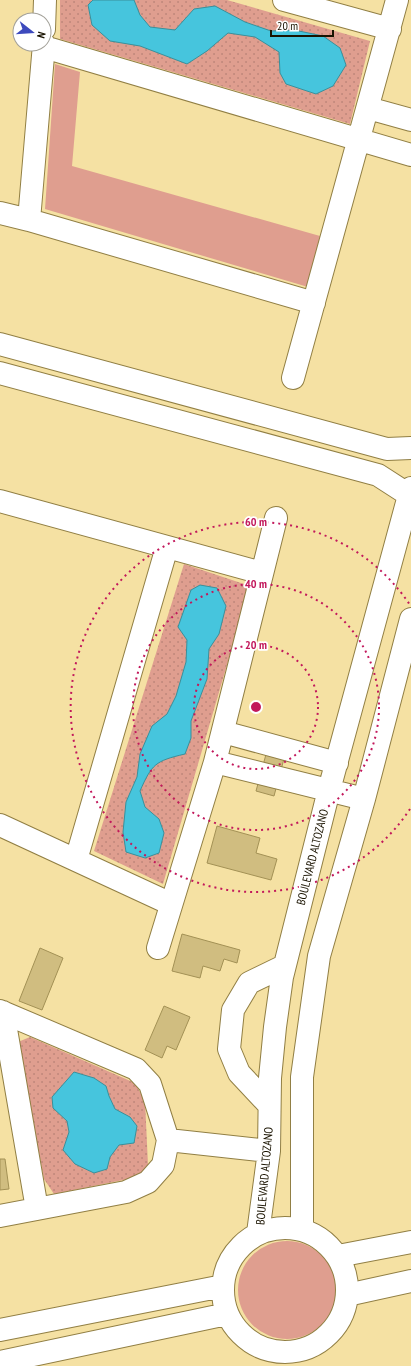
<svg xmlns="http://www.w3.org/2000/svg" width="411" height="1366" viewBox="0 0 411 1366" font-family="'PT Sans Narrow',sans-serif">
	<defs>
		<pattern id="park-dots" width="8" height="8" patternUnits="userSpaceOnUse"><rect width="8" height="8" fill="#df9e8f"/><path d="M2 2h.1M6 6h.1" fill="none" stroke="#bf877a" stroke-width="1.8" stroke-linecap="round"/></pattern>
	</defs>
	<rect width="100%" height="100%" fill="#f5e1a3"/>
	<path fill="#df9e8f" d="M55,64L80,72L72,166L320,236L308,287L45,209Z
		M238 1290a49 49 0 1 1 98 0a49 49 0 1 1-98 0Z"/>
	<path fill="url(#park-dots)" d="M60,0H227L370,41L350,124L60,39Z
		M184,564L250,586L163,884L94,851Z
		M30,1037L135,1083L145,1101L148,1165L138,1177L54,1194L44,1179L18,1042Z"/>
	<path fill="#46c5dd" stroke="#39909b" d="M93,0H134L140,15L150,27L175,30L194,9L215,6L245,22L271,31L294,30L323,36L340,48L346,65L333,86L316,94L286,84L280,73L279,52L255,37L228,33L207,51L187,64L140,46L110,41L92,25L88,5Z
		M200,585L217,588L226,606L219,634L209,649L207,679L191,721V738L185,754C155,761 152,764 140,791L145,807L159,819L164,833L159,853L145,858L126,852L123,832L126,802L137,777L140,754L152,726L167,714L176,696L186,662L187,640L178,627L191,590Z
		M74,1072L94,1078L106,1086L109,1096L115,1109L130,1117L137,1126L134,1143L119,1145L110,1157L107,1169L94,1173L75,1164L63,1150L69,1132L67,1121L53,1108L52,1097Z"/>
	<path fill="#d0bd80" stroke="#a39155" d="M271,736L289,740L274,796L256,791Z
		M217,826L260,838L256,853L277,859L271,880L207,863Z
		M182,934L240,950L237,963L224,959L220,971L203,966L200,978L172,971Z
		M40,948L63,958L42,1010L19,1001Z
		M164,1006L190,1017L176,1050L167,1046L162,1058L145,1050Z
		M0,1159H5L9,1189L0,1190Z"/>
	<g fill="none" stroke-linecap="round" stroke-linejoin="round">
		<defs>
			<path id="minor" d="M284,0L390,29
				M44,29L45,0
				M44,47L411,155
				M368,108L411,120
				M0,213L29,220L314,303
				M29,220L44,44
				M0,344L387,449L411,448
				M0,373L378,475L409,495
				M293,378L397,0
				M0,501L262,573
				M223,732L337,763
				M215,762L364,799
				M0,825L171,904
				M76,860L167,547
				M158,948L215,762L276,518
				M0,1011L136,1069L150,1084L168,1140L163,1165L148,1182L126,1192L0,1216
				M3,1012L37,1209
				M269,1105L239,1073L229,1049L233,1010L249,983L284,966
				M168,1140L269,1151
				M223 1290a62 62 0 1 1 124 0a62 62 0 1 1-124 0Z
				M302,1229V1077L319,956L364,799L411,619
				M258,1233L269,1151L270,1078L275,1027L282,977L329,790L411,488
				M338,1256L411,1242
				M347,1295L411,1281
				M0,1330L223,1286
				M0,1362L227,1314"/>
		</defs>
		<use href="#minor" stroke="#917f44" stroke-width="24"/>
		<use href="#minor" stroke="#fff" stroke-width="22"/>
	</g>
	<g fill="none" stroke="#c2185b" stroke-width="2" stroke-dasharray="2 4">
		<circle cx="256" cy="707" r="62"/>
		<circle cx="256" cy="707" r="123"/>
		<path d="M410 809A185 185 0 1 1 410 605"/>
	</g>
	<g text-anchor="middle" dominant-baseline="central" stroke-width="3.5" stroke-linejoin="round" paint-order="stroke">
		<g font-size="12" fill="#1a1300" stroke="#fff">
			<text transform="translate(312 857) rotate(-76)">BOULEVARD ALTOZANO</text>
			<text transform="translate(264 1176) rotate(-85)">BOULEVARD ALTOZANO</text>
		</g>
	</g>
	<circle cx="256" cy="707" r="6" fill="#c2185b" stroke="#fff" stroke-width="2"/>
	<g font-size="12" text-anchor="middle" font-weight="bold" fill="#c2185b" stroke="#fff" stroke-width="3.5" stroke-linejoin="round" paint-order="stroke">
		<text x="256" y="526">60 m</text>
		<text x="256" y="588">40 m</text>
		<text x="256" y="649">20 m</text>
	</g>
	<g transform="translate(32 32) rotate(107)"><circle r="19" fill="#ffffff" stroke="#a3a199"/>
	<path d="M0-3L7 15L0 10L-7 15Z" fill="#3d4abd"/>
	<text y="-6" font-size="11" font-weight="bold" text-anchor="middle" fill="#1a1300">N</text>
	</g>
	<path d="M271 30v6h62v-6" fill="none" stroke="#1a1300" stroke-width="2"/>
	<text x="277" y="30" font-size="12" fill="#1a1300" stroke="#ffffff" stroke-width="3" paint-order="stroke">20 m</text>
</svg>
